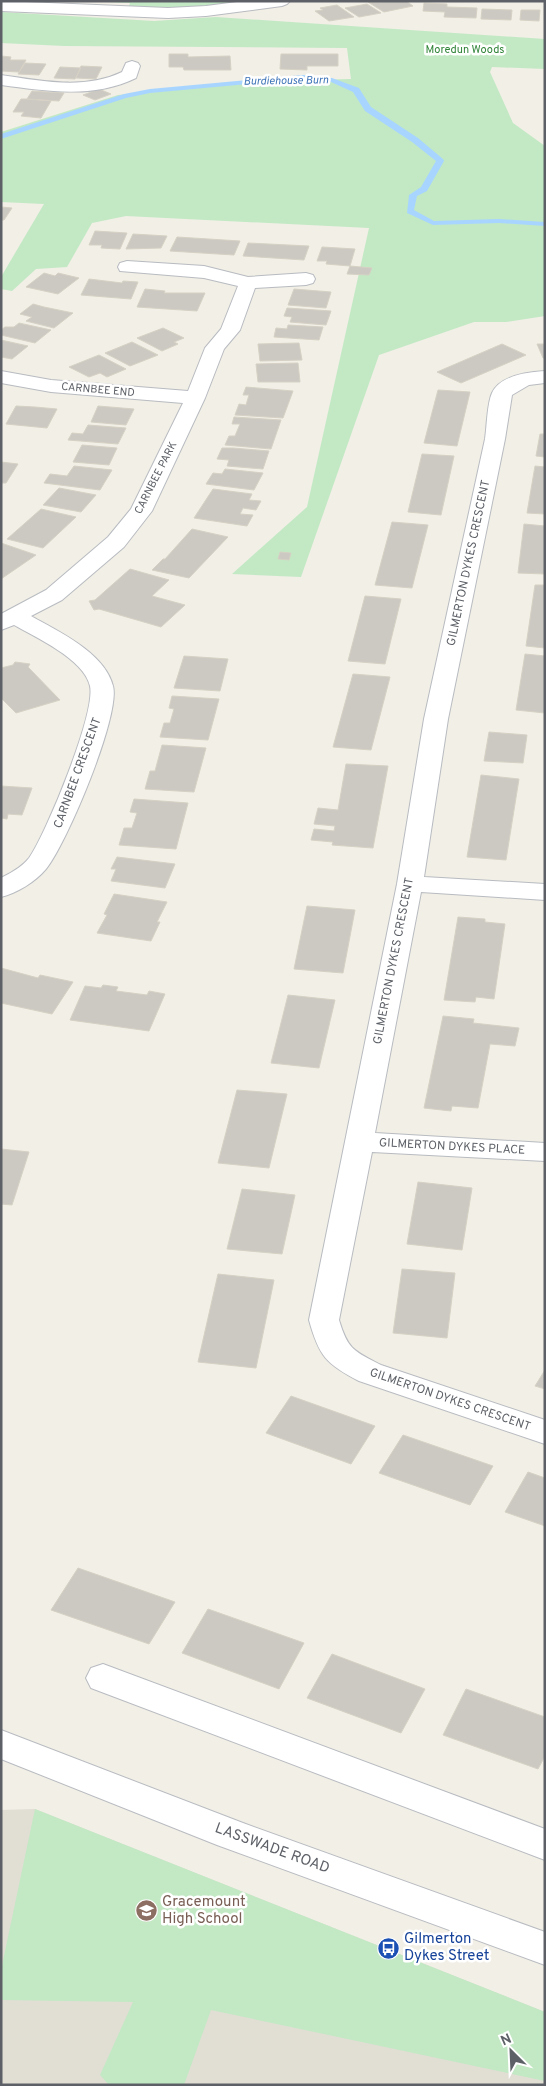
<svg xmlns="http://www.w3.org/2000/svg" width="546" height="2086" viewBox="0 0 546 2086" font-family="Overpass,sans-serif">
	<rect width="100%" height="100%" fill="#f1efe6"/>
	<path fill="#e1ded4" d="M35,1809L545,2012V2085H1V1810Z"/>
	<path fill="#c2e9c4" d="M85,1H232V4C197,9 164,8 129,6L130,3Z
		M1,12L154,21L216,17L545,39V69L492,67L490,72L513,123L545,146V316L506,322H474L379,355L301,577L232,574L307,507L369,228L126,216L92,223L67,267L36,269L12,291L1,289V277L44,204L1,202V132L118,95L272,81L351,79L347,48L65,46L1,43Z
		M35,1809L545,2012V2081L211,2010L184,2085H109L100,2075L133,2002L1,2000V1970Z"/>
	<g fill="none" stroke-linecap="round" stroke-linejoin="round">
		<path fill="#a8d5ff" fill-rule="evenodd" d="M303,75L332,78L359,88L371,107L418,138L443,159L444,161L427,191L417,196L414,210L434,221L499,219L545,222V226L499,223L433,225L407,213L409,195L421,187L436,161L412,142L365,111L353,92L331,82L303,79L150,93L126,98L1,139V134L124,94L150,89Z"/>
	</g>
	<path fill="#ccc9c3" stroke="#d6d1c4" d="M406,1L413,6L384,12L368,2Z
		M424,3L447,4V7L477,8L476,18L444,17L445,12L423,11Z
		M367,4L381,13L359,17L345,8Z
		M337,5L354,17L329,21L315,11L323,10L320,8Z
		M482,9L512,10L511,20L481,19Z
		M521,10H540L539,21L520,20Z
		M169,54H188V57L230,56L231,70H184L183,67H169Z
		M281,54H338V66H307V70L280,69Z
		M1,56L11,57L10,60H26L19,72L1,71Z
		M25,63L46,64L39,75L18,74Z
		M81,66L102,67L96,79L76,78Z
		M60,67L81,68L75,79L54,78Z
		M99,89L111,94L95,100L83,95Z
		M32,91L64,93L59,101L27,99Z
		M21,99H27L51,101L41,118L21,116L24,112H13Z
		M1,207L12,208L4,220H1Z
		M95,231L127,233L120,249L101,248L102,245H89Z
		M133,234L167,236L161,248L126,249Z
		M177,237L240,241L234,255L170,251Z
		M248,243L309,246L304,260L243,256Z
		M322,247L355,249L350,266L326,264L327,261H317Z
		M350,266L372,268L369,275L347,274Z
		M44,273L55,276L58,273L79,278L58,294L26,287Z
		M89,279L122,283L123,281L138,282L131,299L81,295Z
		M145,289L165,291L164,293H205L197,311L137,307Z
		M294,289L331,292L326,308L288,305Z
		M33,304L44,307L73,313L54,328L26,321L32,317L20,314Z
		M287,308L331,311L326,325L290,322L292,317L284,316Z
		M19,323L51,330L35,343L1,335V330L5,327H14Z
		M288,325L323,327L319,340L274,337L276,328L287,329Z
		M163,328L184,338L174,342L178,344L162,351L137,338Z
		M1,340L28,346L12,359L1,357Z
		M132,342L158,355L130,366L105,353Z
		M299,343L302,360L260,361L258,344Z
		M502,344L526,355L461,383L437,372Z
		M537,344H545V358H543Z
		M99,355L126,369L107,377L100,373L89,377L69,367Z
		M298,363L300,382H258L256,364Z
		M246,387L293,391L283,418L235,415L239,404L246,405L249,395H243Z
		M438,390L470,392L457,446L424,443Z
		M16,406L35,407L57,409L47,428L6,424Z
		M98,406L134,409L126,425L91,422Z
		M234,417L281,420L271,449L225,445L229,436H235L240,424H232Z
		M88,425L126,428L118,444L68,440L72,433L83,434Z
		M540,434H545V457L536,456Z
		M82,445L117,448L109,465L73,462Z
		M222,448H233L269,451L263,469L227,466L229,460L217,459Z
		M422,454L454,456L441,515L408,512Z
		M1,462L18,464L6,483H1Z
		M74,466L112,470L100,490L44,483L50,474L67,476Z
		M535,466L545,467V514L527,513Z
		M225,469L263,473L254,490L206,484L213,473L222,474Z
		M59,488L96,495L81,512L43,505Z
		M213,489L252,494L249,500L261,501L256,510L243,508L240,514L253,515L247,526L194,518Z
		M41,509L76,517L43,548L7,539Z
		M392,522L428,525L412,588L375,585Z
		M524,524L545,526V574L518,573Z
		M192,529L228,537L189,578L152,570L163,559H165Z
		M1,543L36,555L1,579Z
		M280,552L291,553L289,560L278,559Z
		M130,569L169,580L152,596L185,605L161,627L99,609L94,610L89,601L95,600Z
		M535,585H545V648L526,646Z
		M365,596L401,599L385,664L348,661Z
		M525,654L545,656V713L516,710Z
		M184,656L228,659L220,691L174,688Z
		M15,662L30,664L28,667L60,700L16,713L1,698V668L13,665Z
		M353,674L390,677L371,750L333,747Z
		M172,696L219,699L208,740L160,737L164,723H170L174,709L169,708Z
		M489,732L527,735L523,763L484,761Z
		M162,745L206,748L194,792L145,789L150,771H155Z
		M346,764L388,766L373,848L332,845L333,842L311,840L314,829L334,831L335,826L314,824L318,808L338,810Z
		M481,775L519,779L506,860L467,857Z
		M1,786L32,788L22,815L8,814L7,819L1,818Z
		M134,799L188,803L176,849L119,845L124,828H132L137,813L130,812Z
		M117,857L175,864L165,888L111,881L116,869H111Z
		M114,894L167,902L157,922H160L151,941L97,933L107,915L104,914Z
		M307,906L355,910L343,973L294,969Z
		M458,917L485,919V922L505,924L494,999L476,997L475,1002L444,1000Z
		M1,968L38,978L40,975L73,982L52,1014L1,1003Z
		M103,985L118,987L116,991L147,995L149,991L165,994L149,1031L70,1020L85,986L101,988Z
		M288,995L335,1000L319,1068L271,1063Z
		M443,1016L474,1019L473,1023L519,1028L515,1046L490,1044L478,1108L452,1106L451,1111L424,1108Z
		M237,1090L287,1094L269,1168L218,1163Z
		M1,1149L29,1152L12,1205L1,1204Z
		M418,1182L472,1188L462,1250L407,1244Z
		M242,1189L295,1195L282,1254L227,1249Z
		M402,1269L455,1273L447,1338L393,1333Z
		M218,1274L274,1280L256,1368L198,1362Z
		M545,1370V1389L535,1386Z
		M291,1396L375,1426L351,1464L266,1433Z
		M403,1435L493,1466L470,1505L379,1473Z
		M528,1472L545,1478V1526L505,1512Z
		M78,1568L175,1602L149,1644L51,1610Z
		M208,1609L304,1643L279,1689L182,1653Z
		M332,1654L425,1689L401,1733L307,1698Z
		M466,1689L545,1717V1756L538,1769L443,1735Z"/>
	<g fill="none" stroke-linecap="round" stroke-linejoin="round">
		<defs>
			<path id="minor" d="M1,1L168,8L206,6L245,1H290L287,4L282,6L206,16L168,18L1,11Z
				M132,61L138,63L140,66L136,78C93,99 47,91 1,85V75C41,81 85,90 122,72L126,63Z
				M127,261L204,266L248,277L306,273L313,275L315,279L313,283L306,285L255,288L240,330L224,349L205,398L152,511L124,547L62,600L31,616C58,631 105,653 113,686C121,715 66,845 46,869C35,882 17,893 1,897V878C11,873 22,867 29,858C46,834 96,713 90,686C84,659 35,637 14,625L1,630V614L46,590L108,537L131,509L183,403L51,392L1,383V371L51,380L188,391L205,348L221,329L238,286L204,278L120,271L118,267L120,263Z
				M545,371V383L529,385L512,395L505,439L448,719L424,877L545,884V900L421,892L375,1133L545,1143V1161L372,1152L339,1320C348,1350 354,1351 381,1365L545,1420V1444L359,1381C326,1364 319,1356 309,1320L397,884L424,719L485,439C487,426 487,404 492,393C500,375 529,372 545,371Z
				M103,1664L545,1829V1860L91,1688L86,1678L91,1668Z"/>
			<path id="tertiary" d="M1,1730L243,1823L545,1932V1965L217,1845L1,1759Z"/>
		</defs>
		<use href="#minor" stroke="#b8bbc0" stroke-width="2"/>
		<use href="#tertiary" stroke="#b8bbc0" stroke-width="2"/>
		<use href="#minor" fill="#fff" fill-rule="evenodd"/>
		<use href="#tertiary" fill="#fff" fill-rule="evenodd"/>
	</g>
	<defs>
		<symbol id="school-disc" viewBox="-11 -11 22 22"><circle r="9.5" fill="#8d6e63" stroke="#fff"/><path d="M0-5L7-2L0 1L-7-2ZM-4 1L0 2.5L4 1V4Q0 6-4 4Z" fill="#fff"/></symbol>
		<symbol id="bus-disc" viewBox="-11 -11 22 22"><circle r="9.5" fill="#1a4fb4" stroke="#fff"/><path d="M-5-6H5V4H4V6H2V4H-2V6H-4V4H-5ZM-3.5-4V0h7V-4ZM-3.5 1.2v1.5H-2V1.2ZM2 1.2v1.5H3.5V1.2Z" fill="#fff"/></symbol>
	</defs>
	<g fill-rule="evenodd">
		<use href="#school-disc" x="134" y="1898" width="25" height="25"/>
		<use href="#bus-disc" x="376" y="1936" width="25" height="25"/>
	</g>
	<g text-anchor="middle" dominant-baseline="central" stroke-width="5" stroke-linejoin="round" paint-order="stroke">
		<g font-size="11" fill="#308438" stroke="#fff">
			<text x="465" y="50">Moredun Woods</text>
		</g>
		<g font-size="11" font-style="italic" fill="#3d73b8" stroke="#fff">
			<text transform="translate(286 81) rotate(-1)">Burdiehouse Burn</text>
		</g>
		<g font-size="11" fill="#5d6167" stroke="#fff">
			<text transform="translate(98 390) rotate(5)">CARNBEE END</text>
			<text transform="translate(156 478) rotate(-63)">CARNBEE PARK</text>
		</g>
		<g font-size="12" fill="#5d6167" stroke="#fff">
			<text transform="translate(469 563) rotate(-78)">GILMERTON DYKES CRESCENT</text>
			<text transform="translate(78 773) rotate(-70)">CARNBEE CRESCENT</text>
			<text transform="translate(394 961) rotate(-79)">GILMERTON DYKES CRESCENT</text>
			<text transform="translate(452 1147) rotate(3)">GILMERTON DYKES PLACE</text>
			<text transform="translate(450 1400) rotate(19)">GILMERTON DYKES CRESCENT</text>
		</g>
		<g font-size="15" fill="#5d6167" stroke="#fff">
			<text transform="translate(272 1849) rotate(20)">LASSWADE ROAD</text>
		</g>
		<g font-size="15" fill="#785e54" stroke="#fff" text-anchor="start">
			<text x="162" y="1902">Gracemount<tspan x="162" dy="17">High School</tspan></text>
		</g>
		<g font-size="15" fill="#164399" stroke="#fff" text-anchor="start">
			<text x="404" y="1939">Gilmerton<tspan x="404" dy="17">Dykes Street</tspan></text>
		</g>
	</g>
	<rect width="546" height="2086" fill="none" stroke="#5d6167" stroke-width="5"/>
	<g transform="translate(511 2051) rotate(336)" stroke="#ffffff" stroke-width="4" paint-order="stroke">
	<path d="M0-4L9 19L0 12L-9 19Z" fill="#5d6167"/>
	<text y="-8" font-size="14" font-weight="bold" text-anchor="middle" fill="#5d6167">N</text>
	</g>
</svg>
